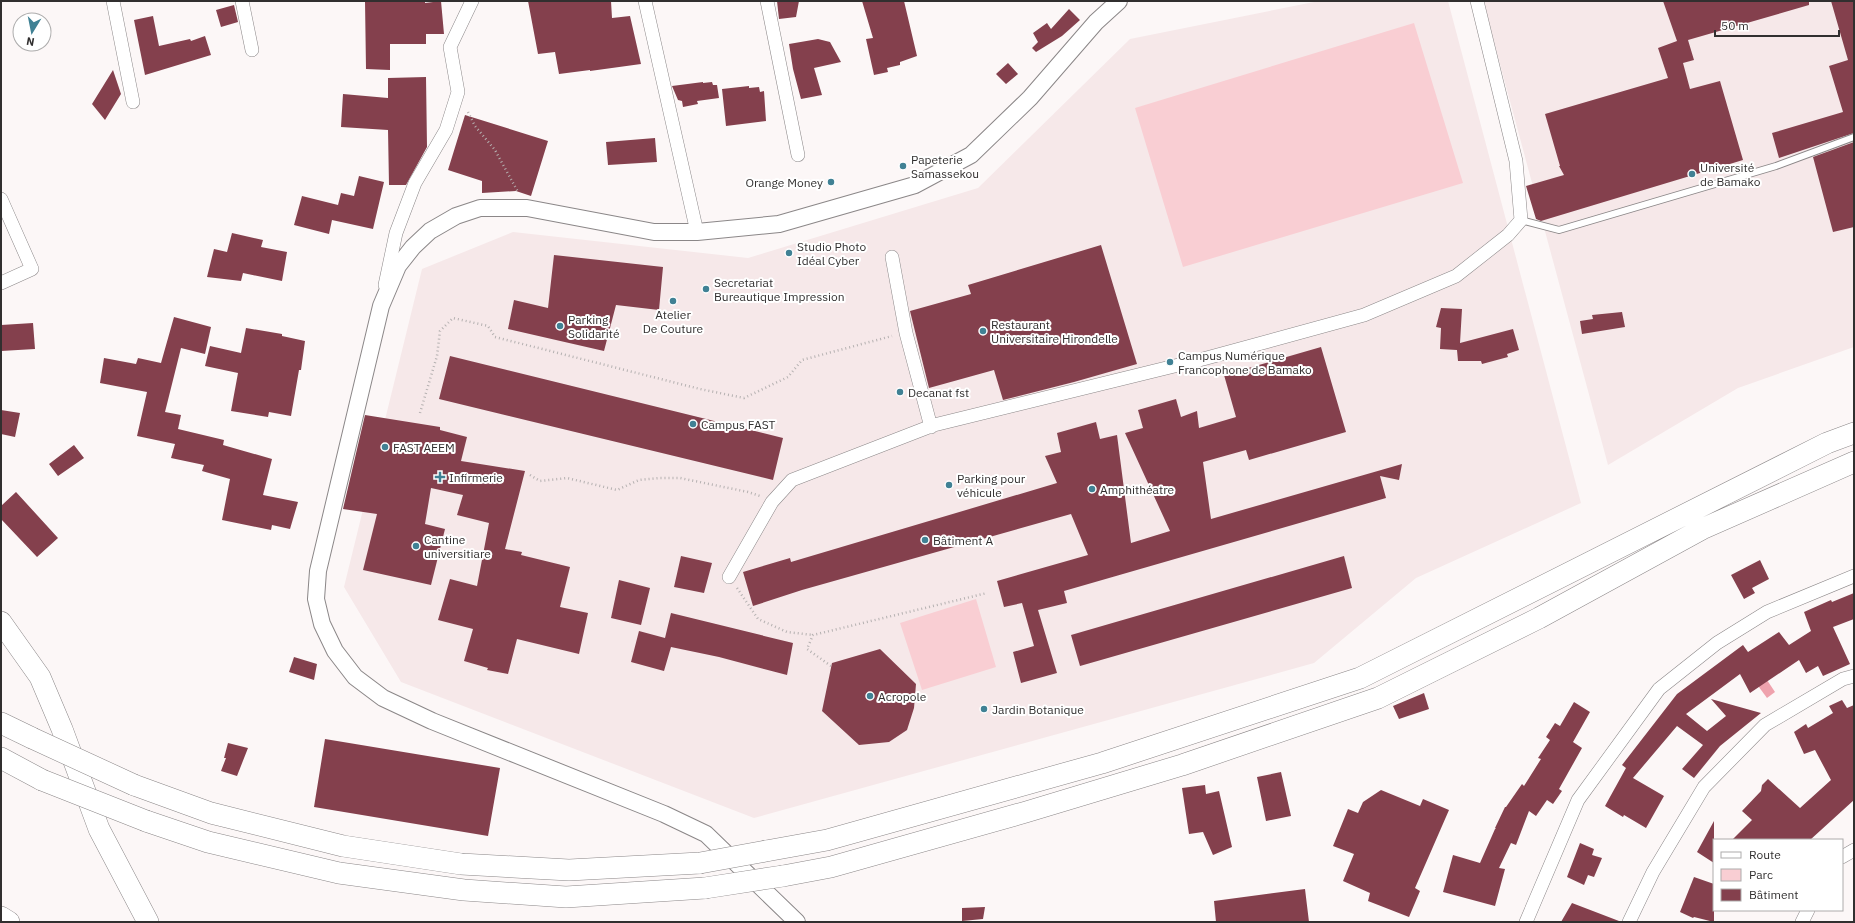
<svg xmlns="http://www.w3.org/2000/svg" width="1855" height="923" viewBox="0 0 1855 923" font-family="'IBM Plex Sans',sans-serif">
	<rect width="100%" height="100%" fill="#fcf7f7"/>
	<path fill="#f6e8e9" d="M1319,1H1448L1581,503L1416,578L1314,663L754,818L401,682L344,587L422,269L513,232L748,258L978,188L1130,39Z
		M1483,1H1854V347L1738,388L1608,465Z"/>
	<path fill="#f9ced3" d="M1414,23L1463,183L1183,267L1135,108Z
		M976,599L996,667L922,690L900,623Z"/>
	<path fill="#efa2ad" d="M1765,677L1775,692L1767,698L1756,683Z"/>
	<path fill="#84404d" d="M365,1H425V3L441,1L444,34H426V44H390V70L366,69Z
		M528,1H611L612,18L630,16L641,64L590,71V70L559,74L555,52L538,54Z
		M777,1H799L796,17L779,19Z
		M862,1H904L917,56L900,62V65L887,68L888,72L874,75L866,39L873,38Z
		M1663,1H1809V5L1688,40L1694,60L1683,63L1690,89L1720,81L1743,160L1541,221L1536,219L1526,186L1564,175L1559,166H1560L1545,114L1668,78L1658,48L1677,41Z
		M1831,1H1854V133L1779,158L1772,133L1843,112L1829,66L1848,60Z
		M234,5L238,22L221,27L216,10Z
		M1069,9L1080,20L1062,36L1036,52L1032,48L1038,42L1033,33L1047,23L1051,29Z
		M153,16L159,46L190,39L191,41L205,36L211,55L145,75L134,20Z
		M818,39L830,42L841,62L814,68L822,95L801,99L793,69L789,44Z
		M1008,63L1018,74L1006,84L996,74Z
		M113,70L121,94L105,120L92,104Z
		M426,77L427,147L406,185H389L388,130L341,127L343,94L388,98V78Z
		M703,82V83L712,82L713,85H717L719,98L697,101L698,104L683,107L682,101L678,100L672,86Z
		M749,86V88L759,87L760,92L764,91L766,121L726,126L722,89Z
		M465,115L548,141L531,196L516,191L482,193V181L448,170Z
		M655,138L657,162L608,165L606,142Z
		M1854,142V227L1833,232L1813,157Z
		M359,176L384,182L373,229L332,220L329,234L294,225L302,196L338,205L341,193L354,196Z
		M232,233L263,240L261,247L287,252L282,281L243,273L241,281L207,277L214,249L227,252Z
		M1101,245L1137,364L1074,382L1003,400L994,370L929,388L910,311L971,294L968,285Z
		M554,255L663,267L659,310L616,305L604,351L508,329L514,300L548,308Z
		M1441,308L1462,309L1460,343L1513,329L1519,350L1507,354L1508,357L1482,364L1481,361H1458L1457,350L1440,349L1441,328L1436,327Z
		M1622,312L1625,327L1582,334L1580,321L1593,319L1592,315Z
		M174,317L211,327L205,354L181,348L165,412L181,415L178,429L224,440L223,445L272,459L263,495L298,502L290,529L272,525L271,530L222,520L230,479L202,471L204,465L171,458L175,444L137,436L147,392L100,383L104,358L136,364L138,358L161,363Z
		M33,323L35,349L1,351V325Z
		M246,328L282,334V336L305,341L301,370H299L291,416L269,412L268,417L231,411L238,373L205,366L210,346L241,353Z
		M1321,347L1346,432L1249,460L1246,450L1203,462L1211,519L1402,464L1399,480L1380,476L1386,498L1064,591L1067,603L1038,610L1057,673L1021,683L1013,652L1034,646L1022,603L1004,607L997,581L1088,555L1071,514L802,590L753,606L743,572L790,558L791,562L1057,483L1045,456L1061,452L1057,433L1096,422L1100,439L1117,435L1131,543L1170,531L1125,433L1143,428L1138,410L1176,399L1181,417L1197,411L1199,428L1236,417L1224,375Z
		M450,356L783,438L773,480L439,399Z
		M1,410L20,413L15,437L1,434Z
		M365,415L440,427V430L467,437L461,461L525,471L505,549L522,552L521,555L570,567L560,607L588,613L579,654L517,639L508,674L487,670L488,668L464,661L473,629L438,620L450,579L477,586L489,523L457,515L463,495L431,488L425,524L445,529L431,585L363,570L377,514L343,509Z
		M74,445L84,458L58,476L49,464Z
		M16,492L58,538L37,557L1,519V506Z
		M681,556L712,563L704,593L674,587Z
		M1344,556L1352,588L1080,666L1071,635Z
		M1760,560L1769,579L1752,588L1755,593L1744,599L1731,575Z
		M619,580L650,588L641,625L611,618Z
		M1854,593V619L1833,627L1850,664L1823,676L1818,666L1806,673L1799,660L1750,693L1740,674L1686,714L1707,731L1726,716L1711,699L1761,713L1720,746L1694,778L1682,769L1703,745L1677,726L1633,778L1664,796L1646,828L1624,815L1623,817L1605,806L1626,768L1622,765L1677,694L1743,645L1748,652L1779,632L1789,645L1811,631L1804,612L1831,600L1832,602Z
		M671,613L793,643L787,675L719,657L671,647L664,671L631,662L639,631L665,638Z
		M880,649L916,684L914,708L907,730L889,742L859,745L822,711L832,663Z
		M294,657L317,664L314,680L289,672Z
		M1424,693L1429,709L1399,719L1393,706Z
		M1842,700L1847,708L1854,705V800L1810,840H1732L1752,820L1742,811L1761,791L1762,785L1768,779L1800,808L1831,780L1815,750L1804,754L1794,732L1806,724L1808,728L1833,713L1829,706Z
		M1574,702L1590,712L1573,742L1582,748L1559,789L1562,791L1553,804L1547,800L1536,816L1529,811L1516,845L1511,843L1499,868L1505,869L1495,906L1443,892L1453,855L1480,863L1495,829H1496L1495,828L1505,807H1506L1522,784L1524,786L1541,759L1538,758L1550,740L1546,737L1555,723L1560,726Z
		M325,739L500,768L488,836L314,807Z
		M228,743L248,748L237,776L221,771L226,758H224Z
		M1281,772L1291,816L1266,821L1257,777Z
		M1205,785L1206,794L1219,791L1232,847L1213,855L1203,832L1189,834L1182,788Z
		M1381,790L1420,806L1423,799L1449,810L1415,888L1420,891L1409,917L1368,901L1370,893L1343,881L1354,854L1333,846L1348,809L1358,813L1363,802Z
		M1714,821V863L1697,852Z
		M1580,843L1594,849L1592,855L1602,858L1594,877L1588,875L1584,885L1567,877Z
		M1694,877L1714,884V922L1694,917L1693,918L1680,912Z
		M1305,889L1309,922H1216L1214,901Z
		M1572,903L1619,921V922H1561Z
		M985,907L983,919L962,921V908Z"/>
	<g fill="none" stroke-linecap="round" stroke-linejoin="round">
		<defs>
			<path id="service" d="M1521,220L1559,230L1776,166L1854,137"/>
			<path id="minor" d="M113,1L133,102
				M242,1L252,50
				M645,1L697,232
				M767,1L798,155
				M1,199L32,269L1,283
				M892,257L906,333L931,427
				M385,285L396,233L415,183L446,130L458,92L450,47L472,1
				M729,577L772,502L792,480L934,425L1203,359L1364,315L1456,276L1508,235L1521,220L1516,161L1477,1
				M1842,857L1854,850
				M1526,922L1578,800L1659,689L1717,643L1767,612L1854,576
				M1629,922L1653,872L1704,787L1765,725L1843,679L1854,676
				M1802,922L1808,910"/>
			<path id="tertiary" d="M797,922L706,834L664,814L432,721L383,698L355,677L335,651L322,624L316,599L318,571L381,306L398,266L413,247L430,231L456,216L480,208H527L654,232H697L779,224L915,185L971,155L1030,98L1096,22L1119,1"/>
			<path id="trunk" d="M1,622L40,677L62,729L99,829L148,922
				M1,723L32,738
				M1,758L42,780
				M134,785L211,813L343,846L461,864L569,870L700,863
				M146,821L208,842L339,873L464,890L566,897L705,888
				M766,851L827,840L1102,763L1360,678L1827,443L1854,433
				M783,876L831,867L1026,812L1182,765L1378,698L1539,618L1702,529L1854,462
				M1,917L9,922"/>
		</defs>
		<use href="#service" stroke="#8b8788" stroke-width="8"/>
		<use href="#minor" stroke="#8b8788" stroke-width="14"/>
		<use href="#tertiary" stroke="#8b8788" stroke-width="18"/>
		<use href="#trunk" stroke="#8b8788" stroke-width="22"/>
		<path stroke="#b5b1b1" stroke-width="2.5" stroke-dasharray="1 3" stroke-linecap="butt" d="M468,112L475,126L495,150L518,192
			M420,413L437,356L440,331L453,318L488,326L495,337L700,389L744,398L788,377L802,360L892,336
			M530,475L540,481L567,478L617,490L639,480L659,478H680L748,492L760,496
			M737,588L758,619L787,632L813,635
			M831,666L807,649L813,635L987,593"/>
		<use href="#service" stroke="#fff" stroke-width="6"/>
		<use href="#minor" stroke="#fff" stroke-width="13"/>
		<use href="#tertiary" stroke="#fff" stroke-width="16"/>
		<use href="#trunk" stroke="#fff" stroke-width="21"/>
		<defs>
			<path id="trunk-bridge" d="M32,738L134,785
				M42,780L146,821
				M700,863L766,851
				M705,888L783,876"/>
		</defs>
		<use href="#trunk-bridge" stroke="#8b8788" stroke-width="22" stroke-linecap="butt"/>
		<use href="#trunk-bridge" stroke="#fff" stroke-width="21"/>
	</g>
	<g fill="#408194" stroke="#fff" stroke-width="1.5">
		<circle cx="903" cy="166" r="4"/>
		<circle cx="1692" cy="174" r="4"/>
		<circle cx="831" cy="182" r="4"/>
		<circle cx="789" cy="253" r="4"/>
		<circle cx="706" cy="289" r="4"/>
		<circle cx="673" cy="301" r="4"/>
		<circle cx="560" cy="326" r="4"/>
		<circle cx="983" cy="331" r="4"/>
		<circle cx="1170" cy="362" r="4"/>
		<circle cx="900" cy="392" r="4"/>
		<circle cx="693" cy="424" r="4"/>
		<circle cx="385" cy="447" r="4"/>
		<path d="M438 471h4v4h4v4h-4v4h-4v-4h-4v-4h4z"/>
		<circle cx="949" cy="485" r="4"/>
		<circle cx="1092" cy="489" r="4"/>
		<circle cx="925" cy="540" r="4"/>
		<circle cx="416" cy="546" r="4"/>
		<circle cx="870" cy="696" r="4"/>
		<circle cx="984" cy="709" r="4"/>
	</g>
	<g text-anchor="middle" dominant-baseline="central" stroke-width="4" stroke-linejoin="round" paint-order="stroke">
		<g font-size="12" fill="#312f2f" stroke="#fff" text-anchor="start">
			<text x="911" y="159">Papeterie<tspan x="911" dy="14">Samassekou</tspan></text>
			<text x="1700" y="167">Université<tspan x="1700" dy="14">de Bamako</tspan></text>
			<text x="823" y="182" text-anchor="end">Orange Money</text>
			<text x="797" y="246">Studio Photo<tspan x="797" dy="14">Idéal Cyber</tspan></text>
			<text x="714" y="282">Secretariat<tspan x="714" dy="14">Bureautique Impression</tspan></text>
			<text x="673" y="314" text-anchor="middle">Atelier<tspan x="673" dy="14">De Couture</tspan></text>
			<text x="568" y="319">Parking<tspan x="568" dy="14">Solidarité</tspan></text>
			<text x="991" y="324">Restaurant<tspan x="991" dy="14">Universitaire Hirondelle</tspan></text>
			<text x="1178" y="355">Campus Numérique<tspan x="1178" dy="14">Francophone de Bamako</tspan></text>
			<text x="908" y="392">Decanat fst</text>
			<text x="701" y="424">Campus FAST</text>
			<text x="393" y="447">FAST AEEM</text>
			<text x="449" y="477">Infirmerie</text>
			<text x="957" y="478">Parking pour<tspan x="957" dy="14">véhicule</tspan></text>
			<text x="1100" y="489">Amphithéatre</text>
			<text x="424" y="539">Cantine<tspan x="424" dy="14">universitiare</tspan></text>
			<text x="933" y="540">Bâtiment A</text>
			<text x="878" y="696">Acropole</text>
			<text x="992" y="709">Jardin Botanique</text>
		</g>
	</g>
	<rect width="1855" height="923" fill="none" stroke="#312f2f" stroke-width="4"/>
	<rect x="1713" y="839" width="130" height="72" fill="#ffffff" stroke="#adacac"/>
	<rect x="1721" y="852" width="20" height="6" fill="#ffffff" stroke="#adacac"/>
	<text x="1749" y="859" font-size="12" fill="#312f2f">Route</text>
	<rect x="1721" y="869" width="20" height="12" fill="#f9ced3" stroke="#adacac"/>
	<text x="1749" y="879" font-size="12" fill="#312f2f">Parc</text>
	<rect x="1721" y="889" width="20" height="12" fill="#84404d" stroke="#adacac"/>
	<text x="1749" y="899" font-size="12" fill="#312f2f">Bâtiment</text>
	<g transform="translate(32 32) rotate(190)"><circle r="19" fill="#ffffff" stroke="#adacac"/>
	<path d="M0-3L7 15L0 10L-7 15Z" fill="#408194"/>
	<text y="-6" font-size="11" font-weight="bold" text-anchor="middle" fill="#312f2f">N</text>
	</g>
	<path d="M1715 30v6h124v-6" fill="none" stroke="#312f2f" stroke-width="2"/>
	<text x="1721" y="30" font-size="12" fill="#312f2f" stroke="#ffffff" stroke-width="3" paint-order="stroke">50 m</text>
</svg>
